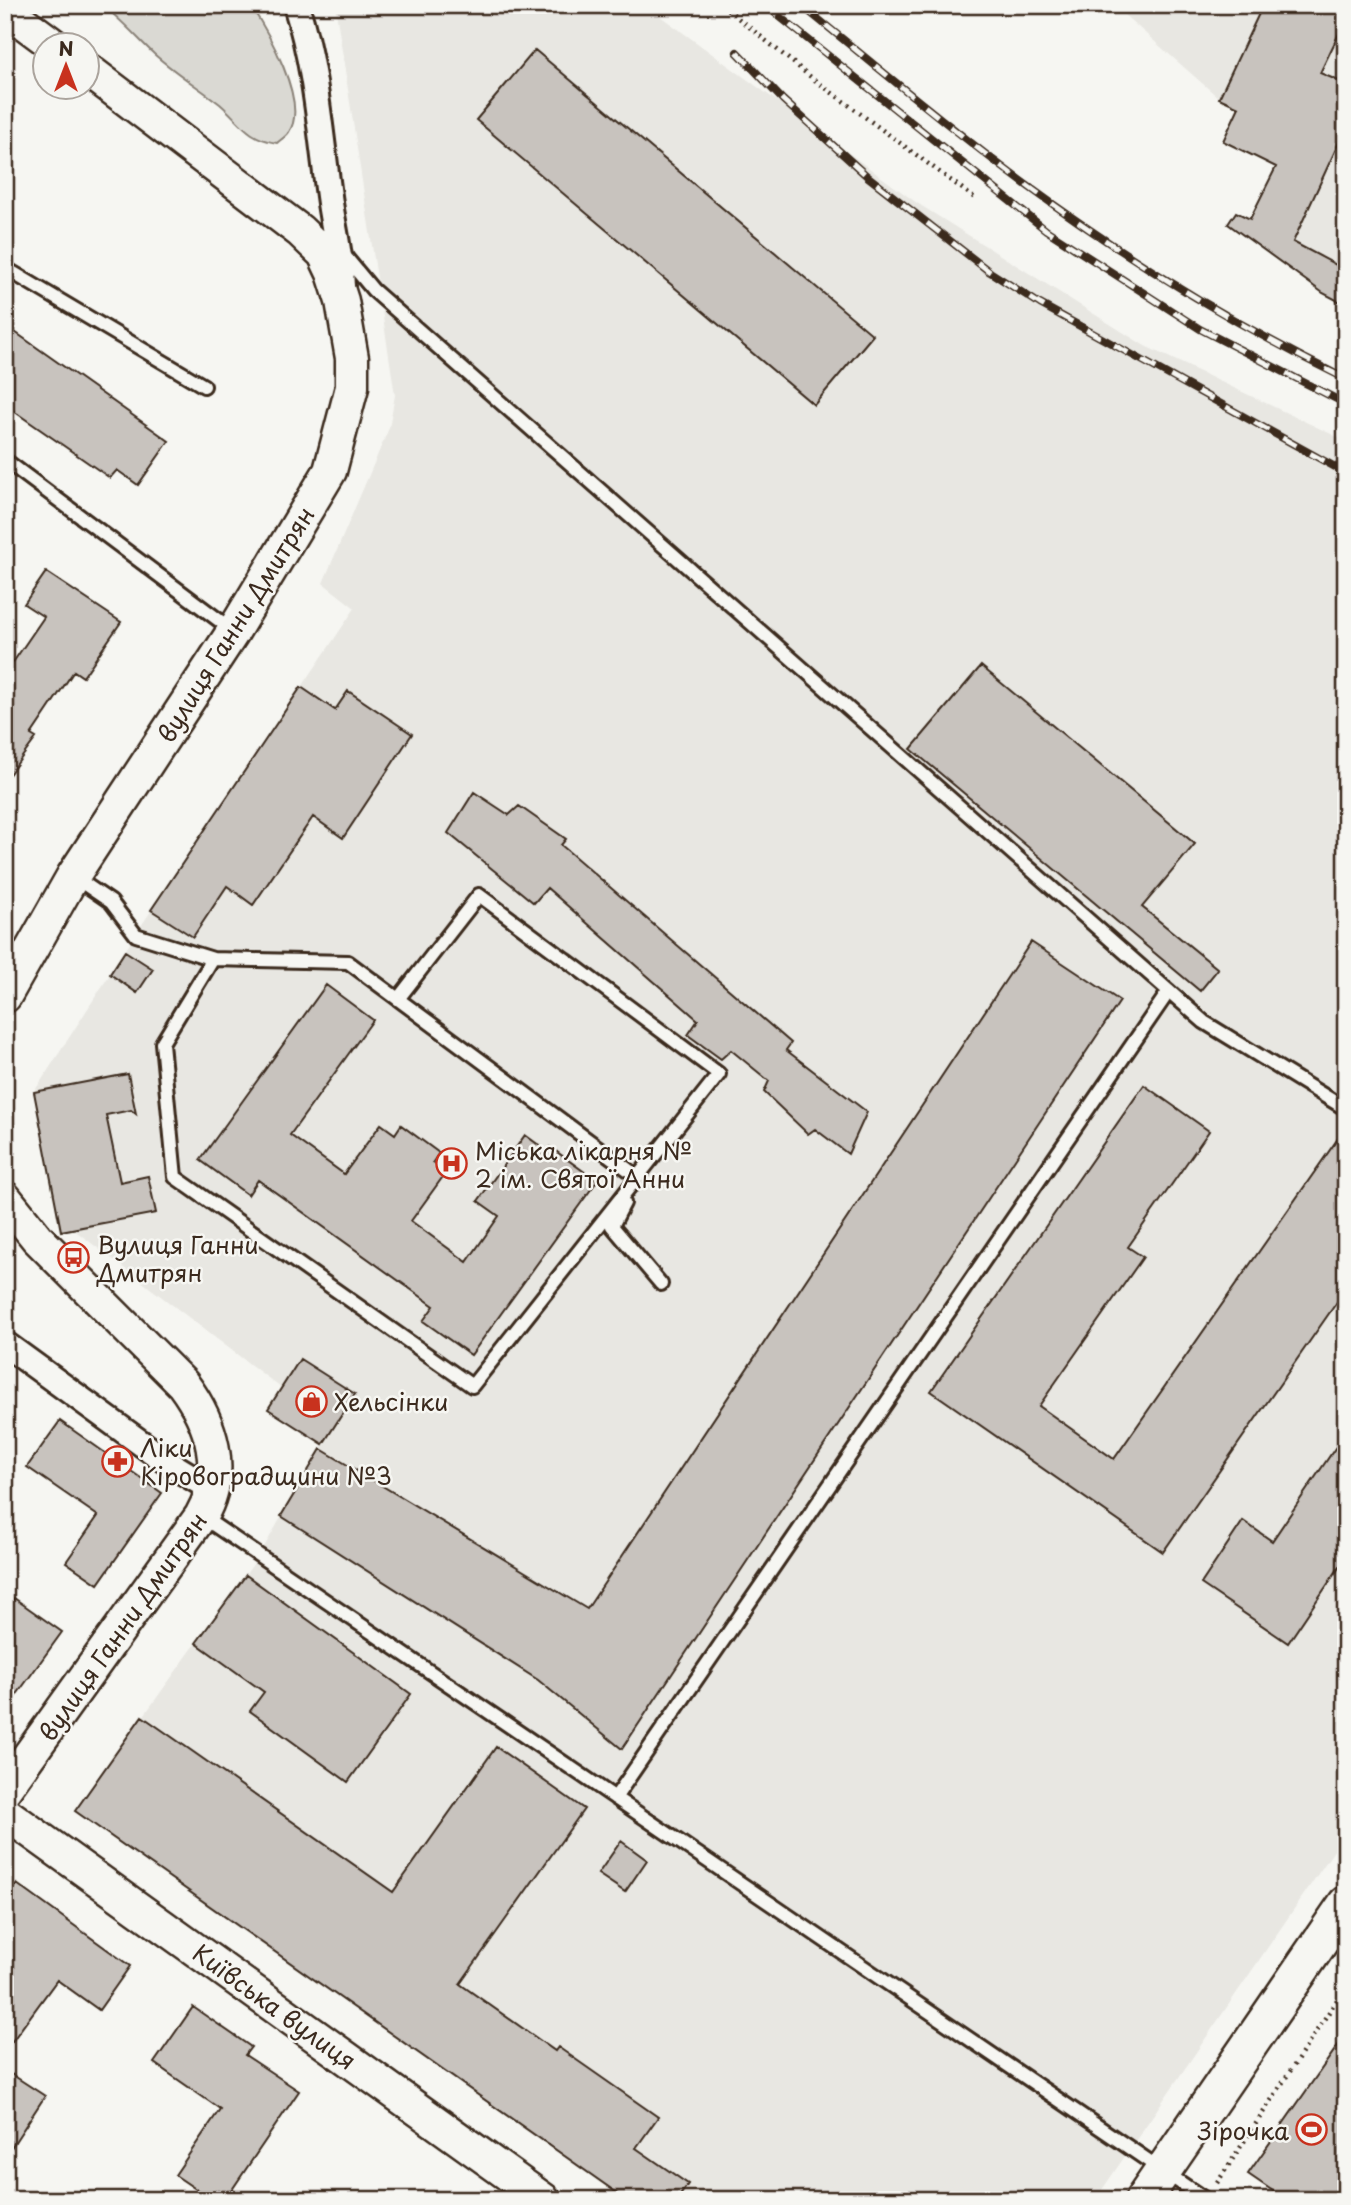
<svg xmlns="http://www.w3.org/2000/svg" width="1351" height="2205" viewBox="0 0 1351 2205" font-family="'Playpen Sans',sans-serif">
	<rect width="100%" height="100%" fill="#f6f6f2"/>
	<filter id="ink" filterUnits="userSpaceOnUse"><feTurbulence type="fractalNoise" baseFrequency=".0143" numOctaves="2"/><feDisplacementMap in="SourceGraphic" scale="14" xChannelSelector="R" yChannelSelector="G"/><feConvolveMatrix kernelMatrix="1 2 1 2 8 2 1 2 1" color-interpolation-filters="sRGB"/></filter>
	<g filter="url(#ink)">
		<path fill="#e8e7e2" d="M335,5H645L917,203L1145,346L1346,441V1833L1095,2200H627L75,1811L259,1556L323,1444L300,1359L281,1388L73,1229L61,1231L34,1092L143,923L355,608L323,583L389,428L395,395Z
			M1113,5H1346V305L1323,293L1242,234L1276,167L1223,141L1238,107L1219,98Z"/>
		<path fill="#dad9d3" stroke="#8a8278" stroke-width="2" d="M102,5H250C267,30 309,103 289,132C287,136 280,140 277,143C246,138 241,122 220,104C198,87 174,72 154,54C136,37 122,20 102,5Z"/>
		<path fill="#c8c3be" stroke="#3b2a1e" stroke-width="2" d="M1263,5H1346V19L1320,73L1346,84V127L1293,242L1346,270V305L1323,293L1228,224L1236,212L1250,219L1276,167L1223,141L1239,107L1219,98Z
			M535,50L873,335L814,405L476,120Z
			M5,325L169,441L138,485L117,470L110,478L5,405Z
			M46,572L121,622L83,677L74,671L31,735L36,738L5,780V674L44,617L24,604Z
			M981,666L1195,844L1142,907L1218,969L1200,991L911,749Z
			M301,687L335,710L348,691L412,734L343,838L313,817L253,905L227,886L193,937L151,910Z
			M474,792L509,815L519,806L566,839L561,845L791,1043L786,1050L867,1112L848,1154L815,1129L808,1134L764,1092L769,1081L731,1050L721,1059L688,1035L698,1020L547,888L534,903L448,833Z
			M1031,942L1120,1001L622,1749L538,1680L281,1516L321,1449L587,1609Z
			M125,951L153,969L137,993L110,974Z
			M326,985L373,1020L290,1135L344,1174L381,1124L395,1134L401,1125L439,1153L433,1162L447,1171L411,1221L467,1262L499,1216L478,1201L525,1135L547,1151L550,1147L597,1181L471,1355L423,1321L434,1306L258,1180L248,1195L200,1160Z
			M128,1074L136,1114L131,1110L106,1115L120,1182L148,1176L156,1213L61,1231L34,1092Z
			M1144,1085L1209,1131L1128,1247L1143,1257L1039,1406L1114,1459L1346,1127V1289L1163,1552L931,1391Z
			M300,1359L355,1394L323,1444L268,1409Z
			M60,1421L162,1493L98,1584L66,1562L98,1516L27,1467Z
			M1346,1432V1557L1288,1643L1201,1584L1243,1521L1272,1541Z
			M246,1575L411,1694L348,1782L250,1711L264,1692L196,1643Z
			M14,1598L62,1632L5,1711V1610Z
			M142,1716L393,1892L496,1747L584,1809L460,1984L555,2051L558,2047L658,2117L636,2148L688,2184L677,2200H627L75,1811Z
			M621,1841L647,1860L625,1892L598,1874Z
			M17,1884L130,1966L99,2010L57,1980L5,2051V1900Z
			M193,2007L251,2047L245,2055L299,2091L225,2200H212L175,2175L220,2109L154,2063Z
			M1346,2034V2200H1286L1248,2174Z
			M5,2070L45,2096L5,2157Z"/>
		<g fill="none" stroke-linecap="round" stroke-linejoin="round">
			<defs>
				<path id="service" d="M344,255L373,290L1204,1022L1346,1109
					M5,268L204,386
					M5,460L232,630
					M73,876L111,902L136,935L213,959L348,962L638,1177L634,1184
					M213,959L162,1043L175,1177L472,1386L719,1074L479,895L398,999
					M624,1203L612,1226L661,1284
					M201,1516L1206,2200
					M615,1798L1169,991"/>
				<path id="minor" d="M296,5C316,68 320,131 329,196C333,227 341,255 342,287
					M5,1344L167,1462L213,1490"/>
				<path id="tertiary" d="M5,9L55,46
					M5,996L73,876L233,632L330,471L352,387V358L342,301L333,273L324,254L300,231L88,70
					M5,1198L37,1238L183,1384C212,1423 227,1471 201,1516L5,1789
					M5,1813L544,2200"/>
				<path id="secondary" d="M1143,2200L1346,1904"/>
			</defs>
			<use href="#service" stroke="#3b2a1e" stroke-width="18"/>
			<use href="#minor" stroke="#3b2a1e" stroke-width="30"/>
			<use href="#tertiary" stroke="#3b2a1e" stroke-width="37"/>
			<use href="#secondary" stroke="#3b2a1e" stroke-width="40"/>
			<path stroke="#3b2a1e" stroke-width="4.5" stroke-dasharray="2 5" stroke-linecap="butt" d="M722,5L812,78L976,199
				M1217,2183L1346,1986"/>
			<use href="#service" stroke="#f6f6f2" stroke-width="12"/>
			<use href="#minor" stroke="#f6f6f2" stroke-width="24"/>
			<use href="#tertiary" stroke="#f6f6f2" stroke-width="32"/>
			<use href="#secondary" stroke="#f6f6f2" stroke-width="35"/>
			<defs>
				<path id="rail" d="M765,5L1046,230L1200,329L1346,404
					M801,5C875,65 948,127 1025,184C1126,258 1233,324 1346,379
					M737,52L783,100L867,176L990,272L1040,304L1346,473"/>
			</defs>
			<use href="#rail" stroke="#3b2a1e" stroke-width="8"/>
			<use href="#rail" stroke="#f6f6f2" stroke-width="5" stroke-dasharray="16" stroke-linecap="butt"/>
		</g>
	</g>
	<defs>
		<symbol id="hospital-ring" viewBox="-11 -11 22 22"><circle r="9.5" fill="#f6f6f2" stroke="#c8321e" stroke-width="1.5"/><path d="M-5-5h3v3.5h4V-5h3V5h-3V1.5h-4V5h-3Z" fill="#c8321e"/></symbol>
		<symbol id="bus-ring" viewBox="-11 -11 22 22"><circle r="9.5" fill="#f6f6f2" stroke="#c8321e" stroke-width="1.5"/><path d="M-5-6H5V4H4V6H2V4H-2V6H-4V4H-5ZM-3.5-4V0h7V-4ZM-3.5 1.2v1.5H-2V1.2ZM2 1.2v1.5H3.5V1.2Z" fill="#c8321e"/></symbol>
		<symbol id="shop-ring" viewBox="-11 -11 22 22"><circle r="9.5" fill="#f6f6f2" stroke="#c8321e" stroke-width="1.5"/><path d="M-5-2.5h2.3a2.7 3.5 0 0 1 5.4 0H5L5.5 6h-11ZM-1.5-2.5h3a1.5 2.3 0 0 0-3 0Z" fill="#c8321e"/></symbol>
		<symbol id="pharmacy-ring" viewBox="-11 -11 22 22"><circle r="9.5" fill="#f6f6f2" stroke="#c8321e" stroke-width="1.5"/><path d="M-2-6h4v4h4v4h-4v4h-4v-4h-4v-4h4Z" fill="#c8321e"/></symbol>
		<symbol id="stadium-ring" viewBox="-11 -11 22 22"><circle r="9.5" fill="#f6f6f2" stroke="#c8321e" stroke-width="1.5"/><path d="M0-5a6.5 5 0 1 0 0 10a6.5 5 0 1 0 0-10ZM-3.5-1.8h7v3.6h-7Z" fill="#c8321e"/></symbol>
	</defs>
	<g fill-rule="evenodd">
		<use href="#hospital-ring" x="434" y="1146" width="35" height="35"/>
		<use href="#bus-ring" x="56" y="1240" width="35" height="35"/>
		<use href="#shop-ring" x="294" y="1384" width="35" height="35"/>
		<use href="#pharmacy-ring" x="100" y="1444" width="35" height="35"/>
		<use href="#stadium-ring" x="1294" y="2112" width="35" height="35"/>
	</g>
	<g text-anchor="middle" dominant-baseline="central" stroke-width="5" stroke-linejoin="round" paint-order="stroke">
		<g font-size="24" fill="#3b2a1e" stroke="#f6f6f2">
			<text transform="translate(235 624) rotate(-58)">вулиця Ганни Дмитрян</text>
			<text transform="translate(122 1626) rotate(-55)">вулиця Ганни Дмитрян</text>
			<text transform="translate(275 2006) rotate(36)">Київська вулиця</text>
		</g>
		<g font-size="24" fill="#3b2a1e" stroke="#f6f6f2" text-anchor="start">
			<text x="475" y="1150">Міська лікарня №<tspan x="475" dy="28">2 ім. Святої Анни</tspan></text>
			<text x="97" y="1244">Вулиця Ганни<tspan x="97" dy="28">Дмитрян</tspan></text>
			<text x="334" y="1401">Хельсінки</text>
			<text x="140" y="1447">Ліки<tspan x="140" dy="28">Кіровоградщини №3</tspan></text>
			<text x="1289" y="2130" text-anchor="end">Зірочка</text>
		</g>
	</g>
	<rect width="1351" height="2205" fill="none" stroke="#f6f6f2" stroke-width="28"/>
	<rect x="14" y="14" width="1323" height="2177" fill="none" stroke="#3b2a1e" stroke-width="2.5" filter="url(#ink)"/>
	<g transform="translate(66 66)"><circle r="33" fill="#f6f6f2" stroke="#aba49d" stroke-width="2"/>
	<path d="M0-5L12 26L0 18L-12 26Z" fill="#c8321e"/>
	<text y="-10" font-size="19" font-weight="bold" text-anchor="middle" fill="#3b2a1e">N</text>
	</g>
</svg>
